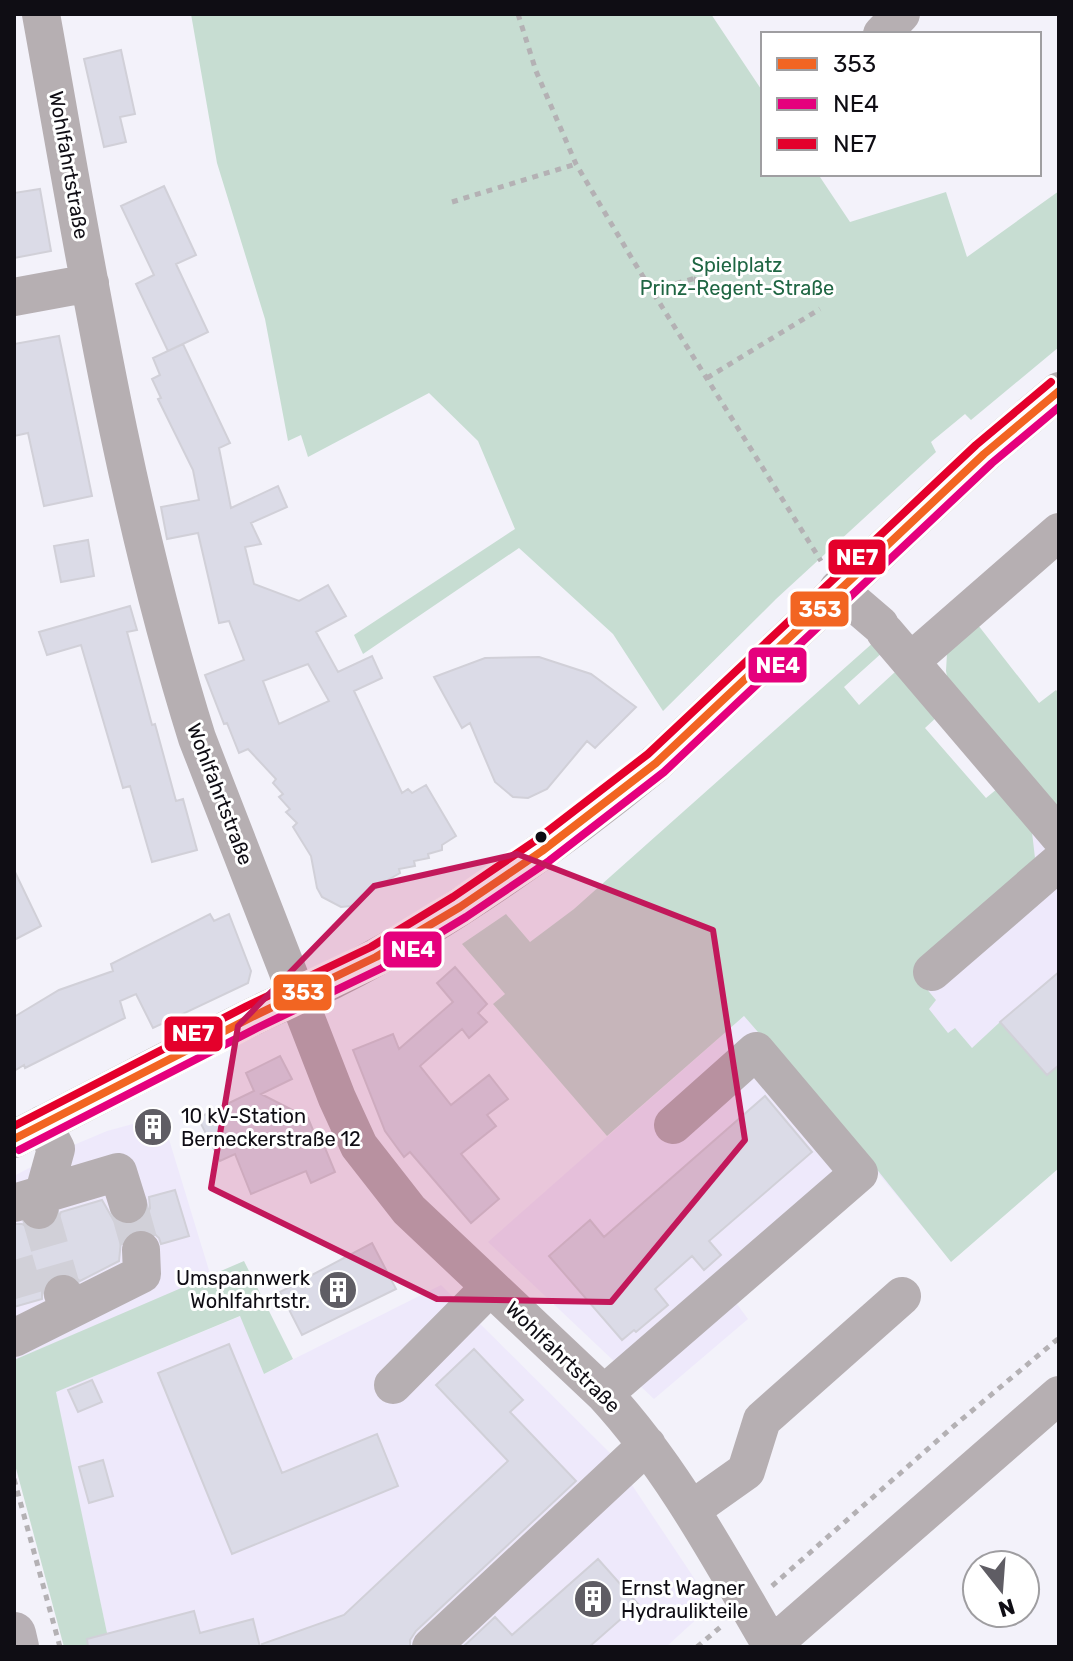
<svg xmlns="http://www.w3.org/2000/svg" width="1073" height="1661" viewBox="0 0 1073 1661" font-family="Rubik,sans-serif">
	<rect width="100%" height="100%" fill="#f3f2fa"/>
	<path fill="#eee9fb" d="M1059,735V1167L951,1261L878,1173L734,1300L748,1319L654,1399L488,1242L744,1016L794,1074Z
		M140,1122L146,1142L168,1136L211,1277L14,1360V1176L69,1147L107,1131Z
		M441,1285L612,1455L712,1605L666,1647H110L55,1392L241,1316L264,1374Z"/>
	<path fill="#c7ddd2" d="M191,14H711L763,92V174H818L850,222L946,192L967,257L1059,191V347L971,420L965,414L931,442L936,452L776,599L663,711L613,634L519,548L363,654L354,635L515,529L478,441L429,393L308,457L301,435L288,441L265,319L217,163Z
		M978,625L1039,703L1056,690L1059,693V821L950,693L946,671L947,653Z
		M875,641L884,651L844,687L859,705L895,672L939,715L925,728L986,798L1003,784L1030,815L1035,858L925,987L936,1000L929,1009L948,1033L955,1028L972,1048L1000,1022L1047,1075L1059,1065V1168L951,1262L879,1172L744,1016L607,1136L493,1004L505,994L462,944L506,914L530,942L574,909Z
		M244,1261L293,1359L264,1374L240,1316L56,1392L110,1647H64L14,1461V1360Z"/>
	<path fill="#dbdbe7" stroke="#d1d0d8" stroke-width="2" fill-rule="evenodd" d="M121,50L135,114L120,117L126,142L104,147L84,59Z
		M164,186L196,255L176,264L208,332L168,351L183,344L230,443L219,448L231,508L278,486L287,507L251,523L261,544L245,547L254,584L299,601L328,585L346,616L316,632L338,672L372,656L382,678L354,691L402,793L408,789L412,793L426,785L456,836L442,845V850L428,854L429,858L414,861L415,866L399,869L400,873L379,885L361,901L351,906L341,907L322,897L317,888L311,856L293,827L297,823L286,812L290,809L279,797L283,794L273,783L276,779L248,749L239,753L227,723L224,724L205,675L244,660L229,621L219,623L198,533L167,539L161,507L199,500L193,470L158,399L161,398L152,379L160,375L153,358L168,351L136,284L154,275L121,206ZM308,664L329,701L279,724L263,681Z
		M40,189L51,251L14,258V193Z
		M59,336L92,496L44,506L28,433L14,436V344Z
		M88,540L94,576L61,582L54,546Z
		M130,606L137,630L127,632L152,725L155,724L176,801L183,799L197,850L152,862L130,786L123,788L81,645L47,655L39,632Z
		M539,657L591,674L636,707L595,748L587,741L547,789L528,798L513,797L495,782L470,723L462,728L434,677L485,658Z
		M14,870L41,926L14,940Z
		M210,914L214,921L229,914L251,971L248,983L153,1028L136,994L120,1001L125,1018L25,1068L24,1065L14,1071V1017L59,990L113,971L111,964Z
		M455,967L487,1004L478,1013L487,1022L469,1038L462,1029L420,1066L451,1105L489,1075L508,1099L487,1115L496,1126L461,1154L499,1199L471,1223L410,1152L404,1157L385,1131L353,1050L393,1034L399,1049L453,1002L437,983Z
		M1059,972V1065L1047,1075L1000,1022Z
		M280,1056L292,1079L261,1094L308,1118L317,1140L323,1143L335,1172L311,1183L306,1171L251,1194L235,1154L220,1161L198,1118L254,1091L246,1073Z
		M765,1096L812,1152L709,1241L721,1255L704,1270L692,1256L655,1289L668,1305L636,1332L634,1330L622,1340L549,1256L590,1220L604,1237Z
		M175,1190L189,1236L161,1244L159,1238L150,1230L141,1228L130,1231L121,1241L119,1261L80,1281L69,1273H56L47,1279L42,1288V1299L14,1307V1224H22L34,1231H45L55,1225L61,1212L102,1200L114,1221L122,1225H134L145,1218L150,1208L149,1197Z
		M372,1243L396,1289L302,1335L280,1292Z
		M229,1344L282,1473L377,1434L398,1486L232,1554L158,1373Z
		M474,1349L523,1400L510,1412L576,1481L416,1631L410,1640V1647H263L262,1644L344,1615L508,1461L436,1385Z
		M92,1380L102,1402L78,1412L68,1390Z
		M103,1460L113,1496L89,1503L79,1467Z
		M598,1559L638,1604L589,1647H463L495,1617L512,1635Z
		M194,1611L200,1633L253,1619L260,1647H88L87,1639Z"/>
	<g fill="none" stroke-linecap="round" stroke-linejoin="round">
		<path stroke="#d1d0d8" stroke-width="38" stroke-dasharray="38 19" stroke-linecap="butt" d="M128,1204L141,1250
			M39,1210L63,1294
			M14,1260L27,1304"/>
		<path stroke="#b4b1b4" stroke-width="5" stroke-dasharray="6 6" stroke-linecap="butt" d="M518,14L536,71L576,164L634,262L821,561
			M452,202L576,164
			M655,295L671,285L696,278
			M699,295L696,278L703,264
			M707,378L820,309
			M14,1479L60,1647
			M772,1586L955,1425L1059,1338
			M697,1647L724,1624"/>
		<path stroke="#b6afb2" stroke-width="38" d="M41,14C85,257 123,502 197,738L337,1098L359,1146L409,1210L604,1394C673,1469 721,1560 772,1647
			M882,34L901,14
			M14,297L90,283
			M838,589L880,625
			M885,632L1059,836
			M911,661L1059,532
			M932,972L1059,862
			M14,1139C94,1099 172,1057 252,1017C279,1003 308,993 335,979C445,924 561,841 656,763L984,454L1059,391
			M14,1203L118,1172L128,1204
			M39,1210L56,1149L43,1124
			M68,1311L142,1274L141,1250
			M14,1338L68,1311L63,1294
			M393,1385L490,1287
			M604,1394L859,1173L756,1051L673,1125
			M691,1510L746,1471L762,1420L902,1296
			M771,1646L1059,1395
			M431,1647L647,1445"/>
		<path stroke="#b8b1b6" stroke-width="44" d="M14,1634L17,1647"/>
		<defs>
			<path id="bus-1" d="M14,1139L252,1017L376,957L460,907L542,851L656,763L984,454L1059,391"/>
			<path id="bus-2" d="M19,1150L257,1028L382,968L466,917L549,861L664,772L992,463L1059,407"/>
			<path id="bus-3" d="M14,1126L247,1006L371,947L453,897L535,841L648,754L976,445L1051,382"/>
		</defs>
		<use href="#bus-1" stroke="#fff" stroke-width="14"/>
		<use href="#bus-2" stroke="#fff" stroke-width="14"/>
		<use href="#bus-3" stroke="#fff" stroke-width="14"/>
		<use href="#bus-1" stroke="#f26522" stroke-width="8"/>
		<use href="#bus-2" stroke="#e5007d" stroke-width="8"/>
		<use href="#bus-3" stroke="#e4002b" stroke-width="8"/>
	</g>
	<path fill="#c2185b" fill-opacity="0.2" stroke="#c2185b" stroke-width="6" stroke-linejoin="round" d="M517,854L713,930L745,1140L611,1302L437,1299L211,1188L238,1026L374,886Z"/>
	<defs>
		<symbol id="building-disc" viewBox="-11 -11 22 22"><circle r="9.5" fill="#5f5d64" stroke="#fff"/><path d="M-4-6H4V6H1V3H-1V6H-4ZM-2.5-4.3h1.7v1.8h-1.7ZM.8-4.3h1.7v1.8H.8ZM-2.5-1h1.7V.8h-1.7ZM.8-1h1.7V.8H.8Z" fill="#fff"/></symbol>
	</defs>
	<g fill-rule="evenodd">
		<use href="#building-disc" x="131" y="1105" width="44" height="44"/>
		<use href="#building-disc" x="316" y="1268" width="44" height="44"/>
		<use href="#building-disc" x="571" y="1577" width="44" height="44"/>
	</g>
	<circle fill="#0f0d14" stroke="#fff" stroke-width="3" cx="541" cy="837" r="7"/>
	<g text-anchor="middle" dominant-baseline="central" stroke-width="6" stroke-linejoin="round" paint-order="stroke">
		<g font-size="20" fill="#0f0d14" stroke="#fff">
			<text transform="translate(69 165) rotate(80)">Wohlfahrtstraße</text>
			<text transform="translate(220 794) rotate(69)">Wohlfahrtstraße</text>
			<text transform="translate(563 1357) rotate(44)">Wohlfahrtstraße</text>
		</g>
		<g font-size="20" fill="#1f6643" stroke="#fff">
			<text x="737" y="265">Spielplatz<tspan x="737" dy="23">Prinz-Regent-Straße</tspan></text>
		</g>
		<g font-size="20" fill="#0f0d14" stroke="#fff" text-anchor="start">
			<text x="181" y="1116">10 kV-Station<tspan x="181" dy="23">Berneckerstraße 12</tspan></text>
			<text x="310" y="1278" text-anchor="end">Umspannwerk<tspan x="310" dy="23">Wohlfahrtstr.</tspan></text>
			<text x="621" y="1588">Ernst Wagner<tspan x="621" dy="23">Hydraulikteile</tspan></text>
		</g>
	</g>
	<g stroke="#fff" stroke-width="3">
		<rect x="827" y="538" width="60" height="38" rx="8" fill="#e4002b"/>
		<rect x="789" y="590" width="61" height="38" rx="8" fill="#f26522"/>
		<rect x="747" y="646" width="61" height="38" rx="8" fill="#e5007d"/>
		<rect x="382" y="930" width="61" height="39" rx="8" fill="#e5007d"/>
		<rect x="272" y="973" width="61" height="39" rx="8" fill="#f26522"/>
		<rect x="163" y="1015" width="61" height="38" rx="8" fill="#e4002b"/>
	</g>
	<g font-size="22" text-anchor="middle" font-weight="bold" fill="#fff">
		<text x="857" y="565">NE7</text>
		<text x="820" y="617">353</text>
		<text x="778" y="673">NE4</text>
		<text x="413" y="957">NE4</text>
		<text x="303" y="1000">353</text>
		<text x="193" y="1041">NE7</text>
	</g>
	<rect width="1073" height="1661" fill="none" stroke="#0f0d14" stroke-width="32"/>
	<rect x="761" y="32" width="280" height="144" fill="#ffffff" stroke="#9f9ea1" stroke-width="2"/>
	<rect x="777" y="58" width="40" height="12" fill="#f26522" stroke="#9f9ea1" stroke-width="2"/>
	<text x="833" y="72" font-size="24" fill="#0f0d14">353</text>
	<rect x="777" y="98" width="40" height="12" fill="#e5007d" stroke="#9f9ea1" stroke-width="2"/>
	<text x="833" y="112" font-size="24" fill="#0f0d14">NE4</text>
	<rect x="777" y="138" width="40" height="12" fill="#e4002b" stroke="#9f9ea1" stroke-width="2"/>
	<text x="833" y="152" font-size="24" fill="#0f0d14">NE7</text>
	<g transform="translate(1001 1589) rotate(163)"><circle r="38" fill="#ffffff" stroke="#9f9ea1" stroke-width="2"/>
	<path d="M0-6L14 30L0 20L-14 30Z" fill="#5f5d64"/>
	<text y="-12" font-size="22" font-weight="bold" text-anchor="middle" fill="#0f0d14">N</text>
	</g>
</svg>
